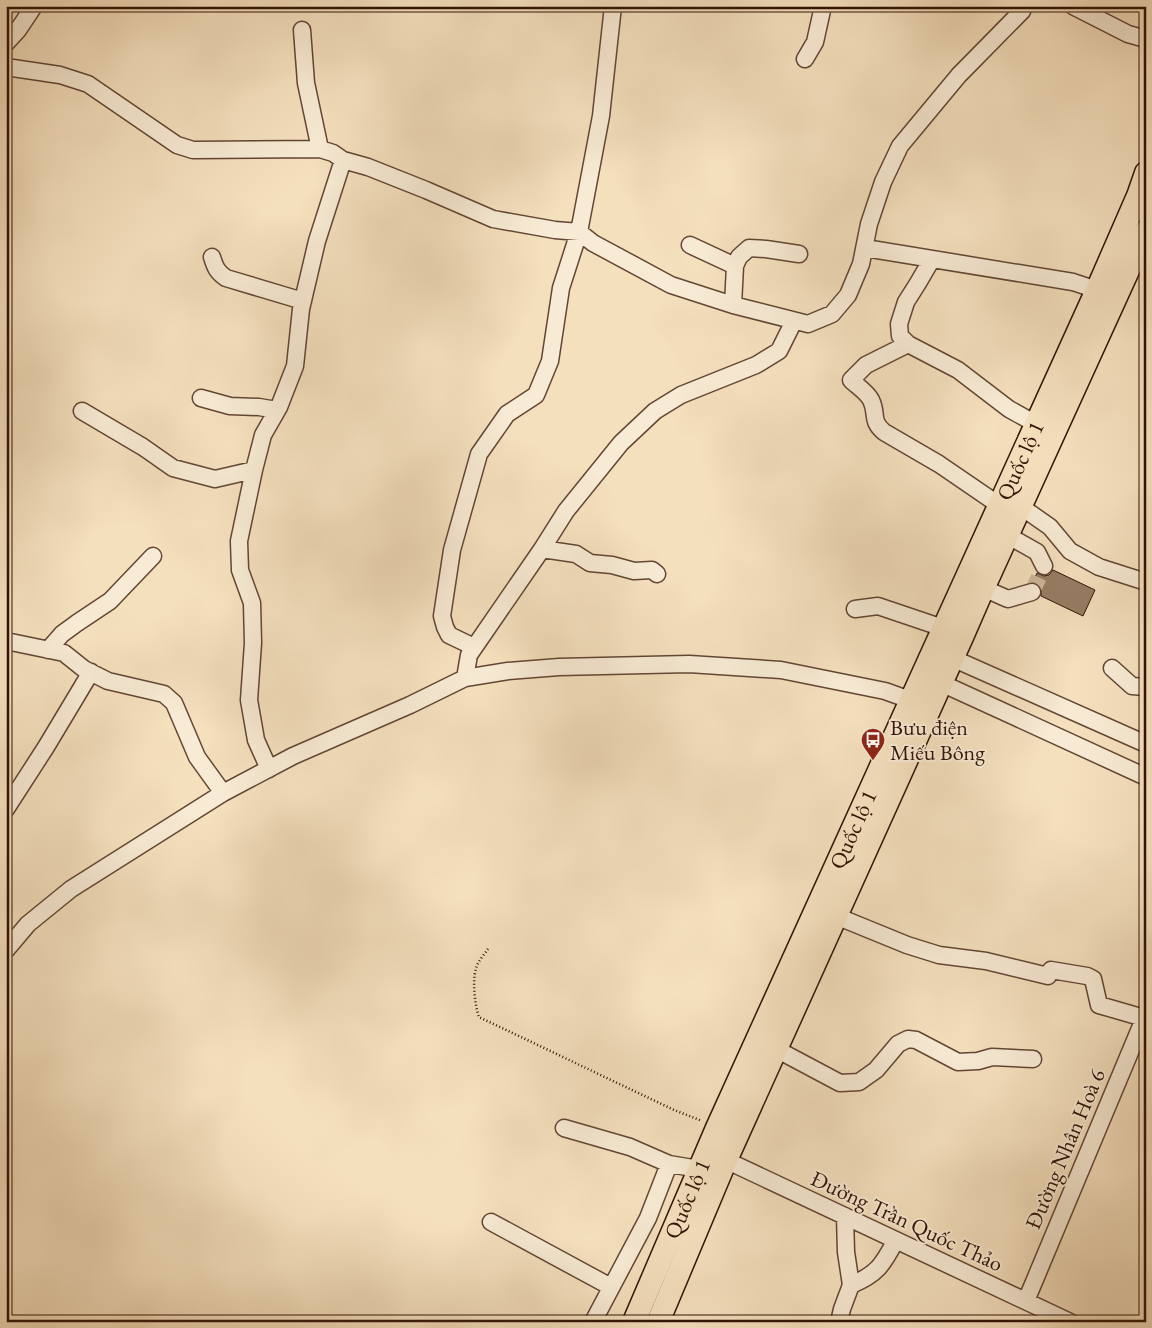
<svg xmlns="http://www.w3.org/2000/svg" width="1152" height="1328" viewBox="0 0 1152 1328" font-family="'EB Garamond',serif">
	<rect width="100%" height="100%" fill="#f5e0be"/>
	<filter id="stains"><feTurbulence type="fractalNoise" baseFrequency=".004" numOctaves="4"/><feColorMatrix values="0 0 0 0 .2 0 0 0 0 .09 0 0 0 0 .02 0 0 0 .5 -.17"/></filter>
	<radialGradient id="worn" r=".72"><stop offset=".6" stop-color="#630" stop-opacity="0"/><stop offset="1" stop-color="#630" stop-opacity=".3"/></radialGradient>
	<path fill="#977d65" stroke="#311205" d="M1053,570L1095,590L1083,616L1041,596V589L1039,584L1033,582L1037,573L1044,576L1049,575Z"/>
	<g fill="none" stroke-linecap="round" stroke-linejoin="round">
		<path stroke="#ceb799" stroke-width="16" stroke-dasharray="16 8" stroke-linecap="butt" d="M1032,592L1044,566"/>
		<defs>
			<path id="minor" d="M1073,6L1128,34L1146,39
				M302,30L306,83L320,149
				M6,43L18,30L34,6
				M805,59L815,42L823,6
				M6,67L60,75L88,84L177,145L193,150L320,149L333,153L343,160L368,167L426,190L493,219L555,230L579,232L593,243L671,285L733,305L808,324L832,314L848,295L861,264L869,224L883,182L900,146L959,75L1022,11L1024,6
				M690,245L735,266
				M865,248L1073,282L1097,290
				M212,257C215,267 217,272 226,278L303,301
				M932,259L918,283L906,302L899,324L900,336L908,344L958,370L1009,409L1036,424
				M733,305L735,266L739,257L749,248L766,249L799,254
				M908,344L866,365L851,380C857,386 867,392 871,400C878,414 870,420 884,432L939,464L999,505
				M201,398L230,406L259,407L277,410
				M82,411L143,447L173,468L215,479L254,470
				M1020,506L1050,527L1070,551L1099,567L1146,582
				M998,530L1037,552L1044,566
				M542,549L576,554L590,563L612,565L634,571L652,570L657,574
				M983,588L1008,599L1032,592
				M855,609L878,606L943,628
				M6,641L64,653L84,669L108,681L164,694L174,703L197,757L223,793
				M474,647L449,635L445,627L442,616L452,550L479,454L507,414L536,395L550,361L561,288L579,232L601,116L613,6
				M48,650L62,634L77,623L110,601L153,556
				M952,658L1146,744
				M1112,668L1132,686L1146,687
				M465,678L469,655L542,549L566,511L621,443L655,411L681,395L756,365L779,351L794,321
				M941,683L1146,777
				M269,769L256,740L249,700L253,643L252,603L240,570L239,541L254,470L263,435L279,407L295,366L301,309L317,241L343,160
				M6,809L46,747L91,672
				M836,916L907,945L939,955L986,961L1048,976L1049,973L1051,970L1087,976L1093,979L1099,1005L1144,1018
				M6,950L28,924L71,889L223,793L293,756L410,705L465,678L508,671L559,667L689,664L781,670L885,691L910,700L919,705
				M776,1049L840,1083L859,1082L876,1070L898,1044L908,1039L916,1040L958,1062L978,1061L992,1057L1033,1059
				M564,1128L630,1147L669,1164
				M717,1156L1070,1322
				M491,1222L611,1287
				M851,1285C878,1274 883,1264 896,1240
				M1026,1301L1146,1014
				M593,1322L648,1218L669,1164L699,1169
				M839,1322L842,1309L851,1285L846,1252L845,1216"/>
			<g id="highway">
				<path id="s1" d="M634,1322L717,1128L1097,290L1138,196L1146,173"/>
				<path d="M658,1322L726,1160L962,637L982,591L1146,231"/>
			</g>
		</defs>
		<use href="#minor" stroke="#624633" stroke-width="19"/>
		<use href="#highway" stroke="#311205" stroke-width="25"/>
		<path stroke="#311205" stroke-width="2.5" stroke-dasharray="1 2.5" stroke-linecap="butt" d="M488,949C484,955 477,962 476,969C472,981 475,1006 479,1017L674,1110L702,1121"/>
		<use href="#minor" stroke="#f8ebd5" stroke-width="16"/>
		<use href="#highway" stroke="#f5e0be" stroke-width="22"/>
	</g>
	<defs>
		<symbol id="bus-pin" viewBox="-11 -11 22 30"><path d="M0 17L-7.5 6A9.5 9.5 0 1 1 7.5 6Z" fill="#8f2418" stroke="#f8ebd5"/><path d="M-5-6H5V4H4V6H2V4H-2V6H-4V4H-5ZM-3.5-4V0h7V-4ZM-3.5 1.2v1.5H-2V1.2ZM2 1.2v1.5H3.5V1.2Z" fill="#fff"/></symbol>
	</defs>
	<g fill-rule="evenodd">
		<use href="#bus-pin" x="859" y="726" width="28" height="38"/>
	</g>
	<g text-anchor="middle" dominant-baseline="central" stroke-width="4" stroke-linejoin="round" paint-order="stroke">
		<g font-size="22" fill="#311205" stroke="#f8ebd5">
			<text stroke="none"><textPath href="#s1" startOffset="944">Quốc lộ 1</textPath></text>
			<text stroke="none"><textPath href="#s1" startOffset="539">Quốc lộ 1</textPath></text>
			<text transform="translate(1065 1149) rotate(-67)">Đường Nhân Hoà 6</text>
			<text stroke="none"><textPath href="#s1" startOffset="134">Quốc lộ 1</textPath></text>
			<text transform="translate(907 1221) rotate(25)">Đường Trần Quốc Thảo</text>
		</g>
		<g font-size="22" fill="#311205" stroke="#f8ebd5" text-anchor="start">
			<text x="890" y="727">Bưu điện<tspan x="890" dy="25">Miếu Bông</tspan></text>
		</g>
	</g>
	<rect width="1152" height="1328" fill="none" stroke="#f5e0be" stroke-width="25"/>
	<rect x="8" y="8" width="1137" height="1313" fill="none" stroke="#311205" stroke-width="2.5"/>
	<rect x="12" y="12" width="1127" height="1303" fill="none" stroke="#311205"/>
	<rect width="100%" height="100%" filter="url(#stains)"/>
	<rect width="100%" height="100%" fill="url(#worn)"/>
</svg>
